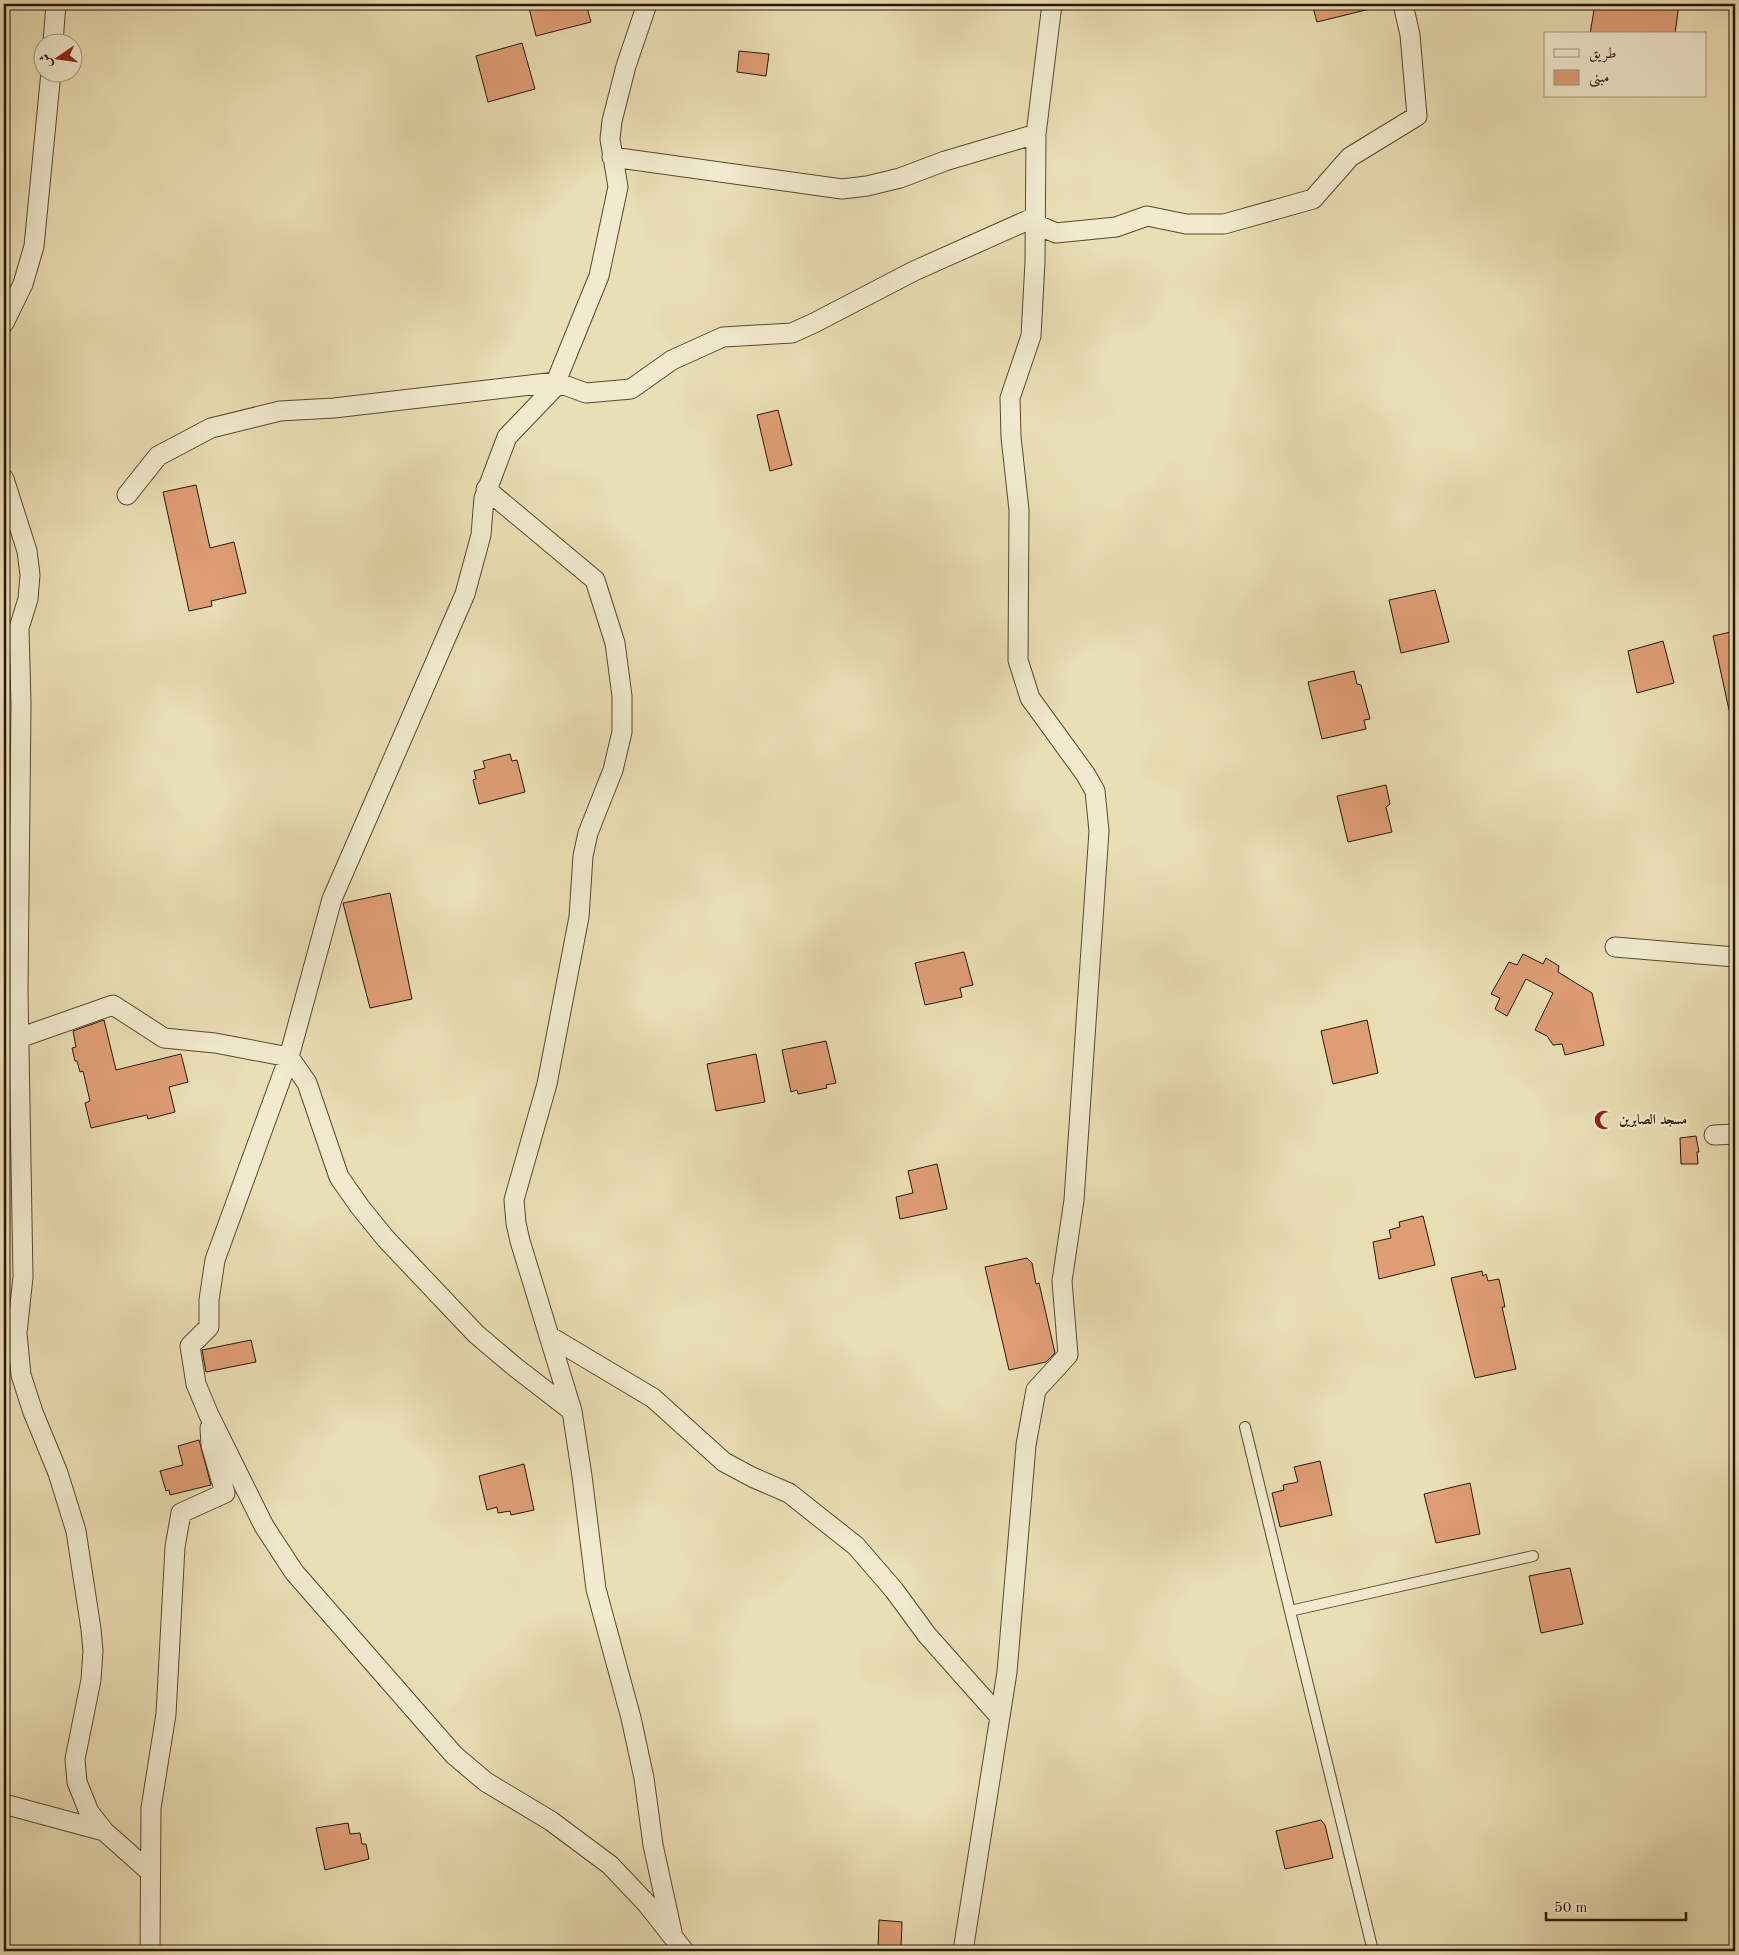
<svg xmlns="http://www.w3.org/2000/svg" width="1739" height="1955" viewBox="0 0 1739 1955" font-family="'Old Standard TT',Amiri,serif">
	<rect width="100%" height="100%" fill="#eadeb4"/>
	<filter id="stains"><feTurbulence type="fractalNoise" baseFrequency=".004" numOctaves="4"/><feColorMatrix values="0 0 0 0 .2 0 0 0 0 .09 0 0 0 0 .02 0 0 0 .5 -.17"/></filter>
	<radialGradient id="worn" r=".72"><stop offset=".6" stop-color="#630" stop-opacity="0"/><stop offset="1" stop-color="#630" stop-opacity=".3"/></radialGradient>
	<path fill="#e09e75" stroke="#261702" d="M528,4H586L591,22L536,36Z
		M1312,4H1369L1370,9L1317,22Z
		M1595,4H1679L1675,34H1590Z
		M522,43L535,89L488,102L476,56Z
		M739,51L769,54L766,76L737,72Z
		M778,410L792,465L770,471L757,415Z
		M196,485L210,548L234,542L246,593L211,601L212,606L189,611L163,492Z
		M1435,590L1449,642L1401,653L1389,600Z
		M1735,631V710H1729L1713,636Z
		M1663,641L1674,683L1637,693L1628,651Z
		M1354,671L1357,684L1361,685L1370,719L1364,720L1366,729L1322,739L1308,682Z
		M510,754L512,761L517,760L525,792L479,804L473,780L476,779L474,771L485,768L483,761Z
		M1386,785L1390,804L1386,807L1392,832L1348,842L1337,796Z
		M390,893L412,999L370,1008L343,903Z
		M964,952L973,985L960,988L962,997L925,1005L915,963Z
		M1523,954L1543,964L1546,958L1559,966L1558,972L1592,993L1604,1045L1565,1055L1562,1044L1553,1045L1547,1036L1535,1030L1553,993L1526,979L1507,1016L1495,1009L1500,998L1491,994L1509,962L1517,965Z
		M104,1020L116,1070L181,1054L188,1082L169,1087L175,1112L148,1119L147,1115L91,1128L85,1103L90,1101L83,1071L80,1072L77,1061H75L72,1048L76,1047L73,1031Z
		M1367,1020L1378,1073L1333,1084L1321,1031Z
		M826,1041L836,1083L826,1085L827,1088L798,1094L797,1090L791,1092L782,1050Z
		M756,1054L765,1102L716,1111L707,1064Z
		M1696,1136L1699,1152H1697L1698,1164H1681L1680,1138Z
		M937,1164L947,1209L900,1219L896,1197L913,1193L908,1171Z
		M1423,1216L1435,1265L1379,1279L1373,1242L1391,1238L1389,1230L1400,1227L1399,1222Z
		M1027,1258L1032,1263L1036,1284L1039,1283L1055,1353L1046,1362L1009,1370L985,1267Z
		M1482,1271L1483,1276L1486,1274L1488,1281L1499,1279L1505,1307H1502L1516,1369L1475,1378L1451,1278Z
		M251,1340L256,1362L206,1372L202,1350Z
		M199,1440L211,1485L170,1495L169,1490L166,1491L160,1471L183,1465L178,1446Z
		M1320,1461L1332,1515L1280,1527L1272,1493L1284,1490L1283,1485L1298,1482L1294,1467Z
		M524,1464L534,1510L511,1515L510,1511L498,1513L497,1507L487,1510L479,1476Z
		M1470,1483L1480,1534L1436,1543L1424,1494Z
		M1570,1568L1583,1624L1541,1633L1529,1576Z
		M1321,1820L1325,1825L1333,1858L1285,1869L1276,1831Z
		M348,1823L350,1834L360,1833L362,1844H366L369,1859L325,1870L316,1828Z
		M879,1920L902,1922L901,1949H878Z"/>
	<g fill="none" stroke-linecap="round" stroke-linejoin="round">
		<defs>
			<path id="lane" d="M1245,1427L1373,1951
				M1290,1611L1533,1556"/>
			<path id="street" d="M647,4L626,66L612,121L610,139L618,187L599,276L553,389L507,437L484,498L481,535L465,594L332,899L289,1057L215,1260L209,1300V1327L190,1346L196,1384L209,1415L264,1526L294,1572L454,1755L486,1782L551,1821L610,1865L647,1904L684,1951
				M53,42L56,4
				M612,157L842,189L867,186L900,178L945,161L1036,134
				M1035,224L1056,233L1116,227L1147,216L1186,224H1224L1313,199L1350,157L1417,116L1410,35L1403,4
				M4,323L23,284L34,246L51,72
				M4,479L27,551L30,575L28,599L19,628L21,704L18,991L23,1277L17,1333L21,1375L33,1412L58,1473L76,1531L91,1629L93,1651L91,1680L75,1759L77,1782L89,1812L104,1831L149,1871
				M486,489L595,580L615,643L622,696V732L613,770L588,833L583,856L579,917L547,1084L514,1200L516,1223L520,1241L572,1411L582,1476L596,1589L631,1718L644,1778L653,1845L672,1932
				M127,495L158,456L211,428L280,411L334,408L556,382L586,393L631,389L672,360L723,337L792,333L814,323L914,271L1035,217
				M1615,947L1735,957
				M4,1039L19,1038L113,1005L164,1038L215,1043L289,1057L307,1083L339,1177L360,1207L386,1239L476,1334L515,1367L572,1411
				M1714,1135L1735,1134
				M549,1336L653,1398L724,1462L752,1477L789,1493L856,1546L894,1590L927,1635L1000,1717
				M4,1804L104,1831
				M150,1951L151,1808L166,1714L175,1547L181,1513L225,1493L211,1445L210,1428
				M963,1951L1007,1672L1026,1445L1036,1390L1068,1355L1062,1281L1074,1200L1099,831L1095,791L1086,775L1030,698L1018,660L1019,510L1011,437L1010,398L1031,336L1035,262L1036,134L1052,4"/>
		</defs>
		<use href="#lane" stroke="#57492e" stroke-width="12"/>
		<use href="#street" stroke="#57492e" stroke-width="21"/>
		<use href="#lane" stroke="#f1eace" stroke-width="10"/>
		<use href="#street" stroke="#f1eace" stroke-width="19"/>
	</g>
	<defs>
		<symbol id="mosque-bare" viewBox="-9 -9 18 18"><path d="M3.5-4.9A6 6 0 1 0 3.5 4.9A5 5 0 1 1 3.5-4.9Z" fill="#8f2418" stroke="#f1eace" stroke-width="2.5" paint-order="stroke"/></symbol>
	</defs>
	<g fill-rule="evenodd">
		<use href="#mosque-bare" x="1590" y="1106" width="28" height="28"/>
	</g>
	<g text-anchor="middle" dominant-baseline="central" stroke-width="4.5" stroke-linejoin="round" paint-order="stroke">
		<g font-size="14" font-weight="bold" fill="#261702" stroke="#f1eace" text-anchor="start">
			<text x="1619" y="1120">مسجد الصابرين</text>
		</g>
	</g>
	<rect width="1739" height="1955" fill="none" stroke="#eadeb4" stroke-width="20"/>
	<rect x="5" y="5" width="1729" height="1945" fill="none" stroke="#261702" stroke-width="2.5"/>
	<rect x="10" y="10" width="1719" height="1935" fill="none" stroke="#261702"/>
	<rect x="1544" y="32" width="162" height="65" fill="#f1eace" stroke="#a0967c"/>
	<rect x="1554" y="49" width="25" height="8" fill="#f1eace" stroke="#a0967c"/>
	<text x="1589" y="58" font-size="15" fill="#261702">طريق</text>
	<rect x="1554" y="70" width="25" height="15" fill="#e09e75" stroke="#a0967c"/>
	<text x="1589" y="82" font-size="15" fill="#261702">مبنى</text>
	<g transform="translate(58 58) rotate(257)"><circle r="24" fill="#f1eace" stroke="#a0967c"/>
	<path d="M0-4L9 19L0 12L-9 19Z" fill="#8f2418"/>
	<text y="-8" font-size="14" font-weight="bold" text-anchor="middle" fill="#261702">ش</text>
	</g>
	<path d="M1546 1912v8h140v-8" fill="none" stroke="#261702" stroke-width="2.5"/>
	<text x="1554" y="1912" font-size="15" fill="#261702" stroke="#f1eace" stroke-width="4" paint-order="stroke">50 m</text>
	<rect width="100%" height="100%" filter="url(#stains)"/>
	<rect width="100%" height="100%" fill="url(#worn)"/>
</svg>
